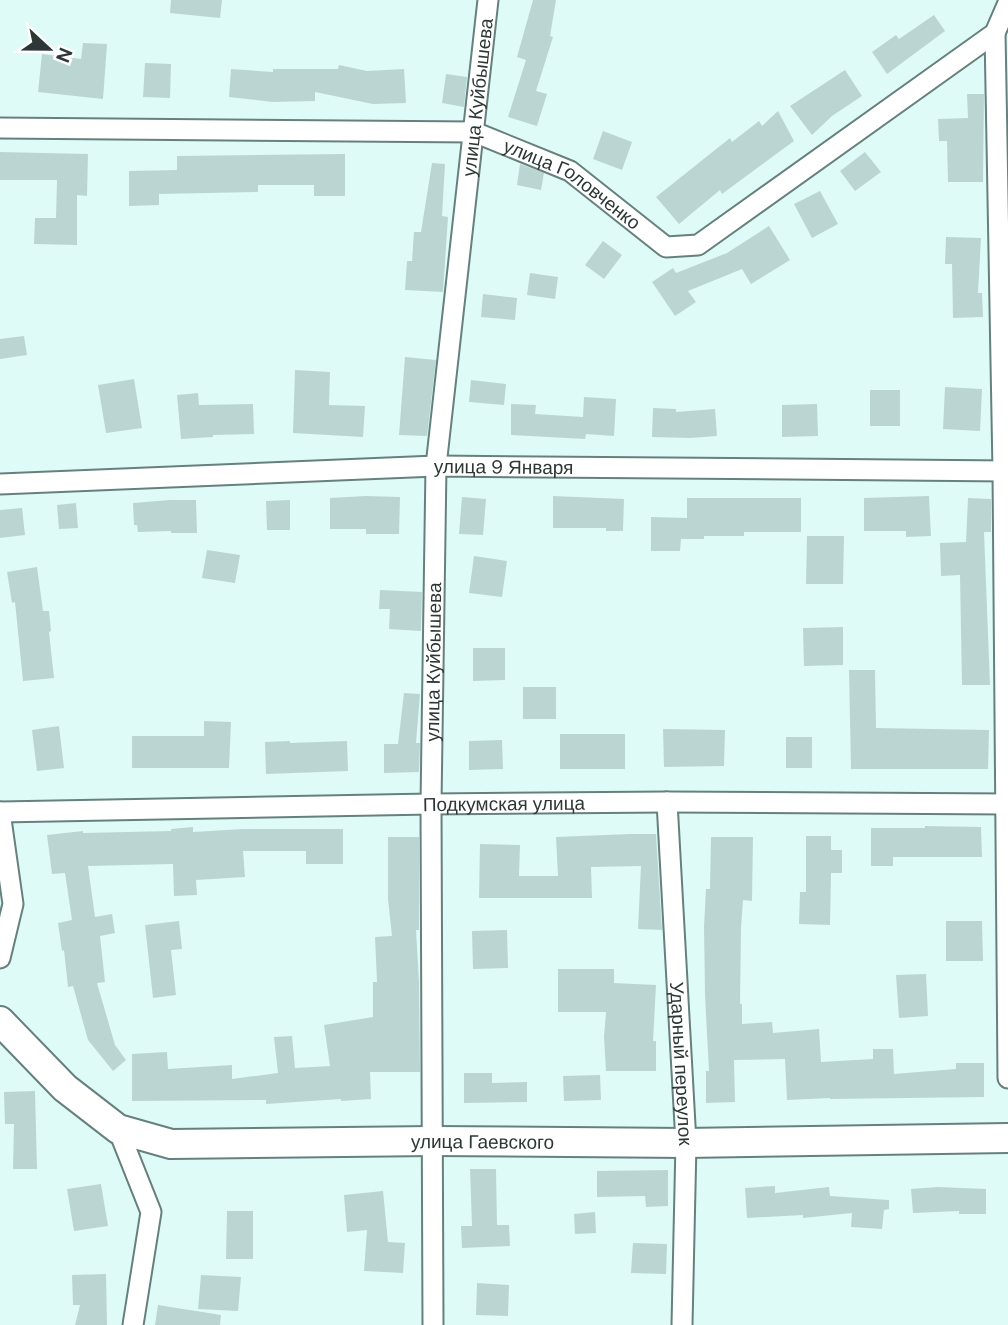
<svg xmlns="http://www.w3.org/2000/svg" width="1008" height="1325" viewBox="0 0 1008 1325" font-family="'DM Sans',sans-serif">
	<rect width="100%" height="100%" fill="#dffbf7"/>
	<path fill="#bbd6d2" d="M171,0H222L220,18L170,13Z
		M533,0H556L550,36L553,37L536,91L547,94L537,126L508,117L526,60L517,57Z
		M934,15L945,31L887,74L872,52L896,35L899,39Z
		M83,43L107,44L103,99L38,92L42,54L81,59Z
		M145,63L171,64L170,98L143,97Z
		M339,65L367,71L404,69L406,103L373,104L315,92V101L273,102L229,97L231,69L273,72V69H338Z
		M845,70L862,96L832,116L812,135L790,106Z
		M446,74L467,77L464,107L442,103Z
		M967,94H984L983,182H948L947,141H939L938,119L968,118Z
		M778,111L794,141L722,194L720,190L679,224L656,197L730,138L732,142L759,121L762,126Z
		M603,131L632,142L622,170L593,159Z
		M0,152L88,154L87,196L77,195V245L34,244L35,218H56L57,180H0Z
		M865,152L881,172L855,191L840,171Z
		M345,154V196H314V185H258V192L159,194V205L129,206V171L177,170V156Z
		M432,163L445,164L442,216L448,217L443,292L405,290L407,261H412L414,232H421Z
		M520,164L544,173L541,190L517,185Z
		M820,191L838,224L812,238L794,204Z
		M769,226L790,260L751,284L742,269L688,291L696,302L675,316L652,282L673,268L676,273L727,253Z
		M946,237L981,238L978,293H982L983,317L953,318L952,264H945Z
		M603,241L622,255L604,279L585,265Z
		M530,273L558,277L555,299L527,295Z
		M483,294L517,298L515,320L481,317Z
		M24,336L27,355L0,359V339Z
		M405,357L436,360L427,436L399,435Z
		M295,370L330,372L329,405L365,406L363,437L293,433Z
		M134,379L142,428L106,433L98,385Z
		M471,380L506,384L504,405L469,402Z
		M945,387L982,389L980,431L943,429Z
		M870,390H900V426H870Z
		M198,393L199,405L253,404L254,434L213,435V437L181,439L177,395Z
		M584,397L616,399L614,436L586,434L585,439L511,435V404L536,405L535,414L583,417Z
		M817,404L818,436L782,437V405Z
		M653,408L676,409V412L715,409L717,436L690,438L652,437Z
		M366,496L400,497L399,534H366V529H330V498Z
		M553,496L624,499L623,531H606V528H553Z
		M929,496L931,536L906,537V531H864V498Z
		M462,497L486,499L483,535L459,534Z
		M687,498H801V532H744V536H704V539H681L680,551H651V517L687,518Z
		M968,498L991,499V532H984L990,685H962L960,575L941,576L940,543L966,542Z
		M170,500H196L197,533H171V531L138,532L137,525H134L133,503Z
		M290,500V530H267L266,501Z
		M76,503L78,528L59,529L57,505Z
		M22,508L25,535L0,538V510Z
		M807,536H844L843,584H806Z
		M207,550L240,555L235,583L202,578Z
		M474,556L507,561L502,597L469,593Z
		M37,567L43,611H49L51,631L49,632L54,678L23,681L15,602L12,603L7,572Z
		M380,590L422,592L421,631L389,629L390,609H379Z
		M843,627V665L804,666L803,628Z
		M473,648H505V680L473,681Z
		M849,670H875L876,728L989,730L988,769H851Z
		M523,687H556V719H523Z
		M404,693L420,694L416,743H420L419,772L384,773V744H398Z
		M204,721L231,722L229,768H132V736H204Z
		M59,726L64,768L37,771L32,730Z
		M663,729L725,730L724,766L664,767Z
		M560,734H625V769H560Z
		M786,737H812V768H786Z
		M502,740L503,769L469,770V741Z
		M290,741V743L347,741L348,771L266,774L265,742Z
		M925,826L981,827L982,857H893V866H871V828H925Z
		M193,827V832L243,829H343V864H306V851H243L245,877L196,880L197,895L174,896L173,864L88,866L95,917L112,914L115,933L100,936L105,982L97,983L115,1045L126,1060L113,1071L88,1040L73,986L68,987L64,950L62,951L58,923L72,920L65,873L52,874L47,835L83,831V833L171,831V829Z
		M630,834H656L662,930L638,929L641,866L591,867L592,898H479L480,844L520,845L519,876H558L556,837Z
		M806,836H831V850H842V873H831L830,925L799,924L800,892H806Z
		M388,837H419V930H416L419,981L420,1072H370L371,1099L341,1101V1099L266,1104V1100L132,1101V1054L167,1052L168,1069L232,1065V1079L278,1073L274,1037L292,1036L295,1068L330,1066L324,1025L373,1017V982H377L375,937L392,936L388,899Z
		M711,837H753L752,901L743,900L741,928L740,1004H742V1024L772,1022L773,1033L819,1029L821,1062L873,1059V1049H893L894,1074L956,1069V1063H984V1097L830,1099V1098L787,1100L785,1059L734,1060L735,1102L706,1103V1071H709L705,995L704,927L706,889H710Z
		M179,921L182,949L171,950L176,995L153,998L145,925Z
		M946,921H982L983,961H946Z
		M507,930L508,968L473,969L472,931Z
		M558,969H614V983L656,985L653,1041H656V1071H606L604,1037L606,1012H558Z
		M926,974L928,1016L899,1018L896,975Z
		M464,1073H492V1083L527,1082V1102L464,1103Z
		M600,1075L601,1100L564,1101L563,1076Z
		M35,1091L37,1169H13L14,1124H5L4,1092Z
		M470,1169H496L497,1225H509L510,1246L462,1248L461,1226H472Z
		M668,1170V1206L646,1207L645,1196L597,1197V1171Z
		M101,1184L108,1226L74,1231L67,1189Z
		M775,1186V1193L829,1187L830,1196L889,1200V1209L884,1210L882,1229L851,1227L852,1213L803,1218V1215L747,1218L745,1188Z
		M938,1187L986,1189V1214H959V1211L913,1213L911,1189Z
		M383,1191L388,1242L405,1243L403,1273L364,1271L367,1230L347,1232L344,1195Z
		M227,1211H253V1259H226Z
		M595,1212L596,1233L575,1234L574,1214Z
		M633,1243L667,1244L666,1274L631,1273Z
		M106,1274L107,1325H75L80,1305H73L72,1275Z
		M201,1275L241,1277L238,1311L198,1309Z
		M477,1283L509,1285L508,1316L476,1315Z
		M158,1305L221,1315L220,1325H155Z"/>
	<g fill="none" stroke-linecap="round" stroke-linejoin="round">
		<defs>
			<g id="street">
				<path d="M995,33L1003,471L1008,1078"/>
				<path id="s1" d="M0,128L474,132L570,171L666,247L698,245L995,33L1008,3"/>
				<path id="s2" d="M0,484L436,466L1008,471"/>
				<path id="s3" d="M667,802L686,1143L682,1325"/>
				<path id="s4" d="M0,812L431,804L667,802L1008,804"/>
				<path d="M0,812L13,904L0,958"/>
				<path d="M118,1129L151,1212L133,1325"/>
				<path id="s5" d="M433,1325L431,804L436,466L488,0"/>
			</g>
			<g id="secondary">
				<path id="s6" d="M0,1021L65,1088L118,1129L171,1144L432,1141L686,1143L1008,1138"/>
			</g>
		</defs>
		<use href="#street" stroke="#66807d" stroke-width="23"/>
		<use href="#secondary" stroke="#66807d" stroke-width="32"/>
		<use href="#street" stroke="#fff" stroke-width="19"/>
		<use href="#secondary" stroke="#fff" stroke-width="28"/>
	</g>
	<g text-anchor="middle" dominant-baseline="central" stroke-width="5" stroke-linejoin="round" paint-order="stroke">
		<g font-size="19" fill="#2d3836" stroke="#fff">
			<text stroke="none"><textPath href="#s5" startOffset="1230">улица Куйбышева</textPath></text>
			<text stroke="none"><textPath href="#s1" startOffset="586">улица Головченко</textPath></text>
			<text stroke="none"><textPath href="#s2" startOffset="504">улица 9 Января</textPath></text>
			<text stroke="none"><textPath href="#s5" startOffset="663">улица Куйбышева</textPath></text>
			<text stroke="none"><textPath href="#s4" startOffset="504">Подкумская улица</textPath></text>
			<text stroke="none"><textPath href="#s3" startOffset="262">Ударный переулок</textPath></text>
			<text stroke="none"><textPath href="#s6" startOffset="527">улица Гаевского</textPath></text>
		</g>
	</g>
	<g transform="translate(49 49) rotate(112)" stroke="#ffffff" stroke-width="5" paint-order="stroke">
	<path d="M0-5L12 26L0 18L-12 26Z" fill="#2d3836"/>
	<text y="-10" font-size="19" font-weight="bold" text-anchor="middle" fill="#2d3836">N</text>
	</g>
</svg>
